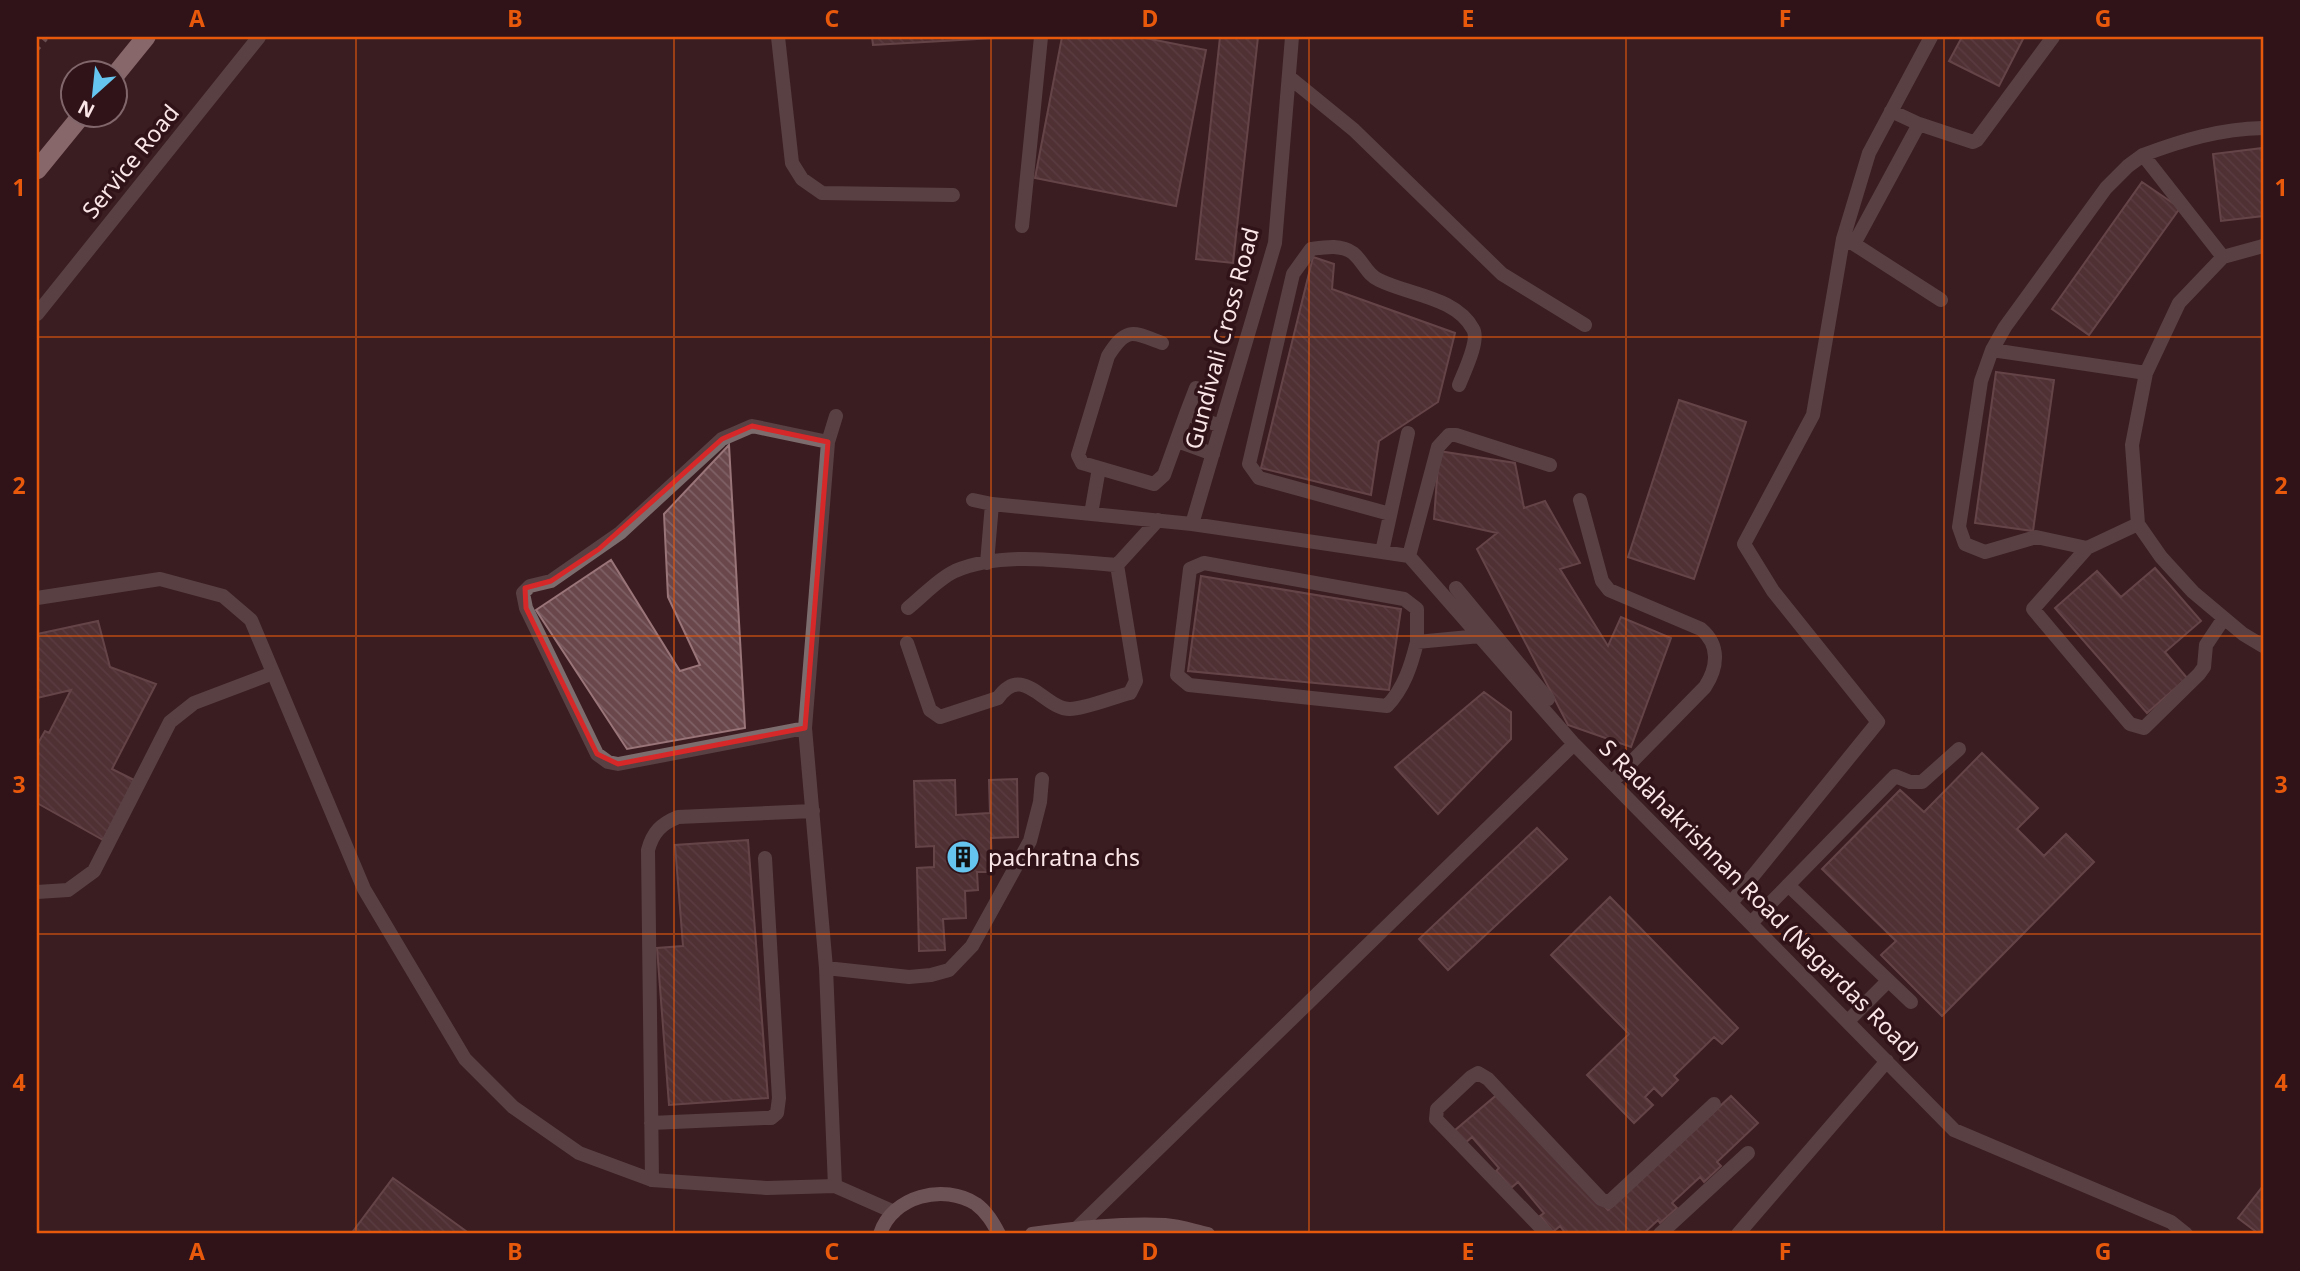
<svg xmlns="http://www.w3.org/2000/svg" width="2300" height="1271" viewBox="0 0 2300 1271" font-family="'Noto Sans',sans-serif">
	<defs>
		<pattern id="building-back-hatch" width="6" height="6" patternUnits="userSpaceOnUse" patternTransform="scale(1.75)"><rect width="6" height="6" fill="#69474b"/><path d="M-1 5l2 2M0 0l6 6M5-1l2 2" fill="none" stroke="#7f6165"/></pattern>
	</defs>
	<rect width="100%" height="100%" fill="#3b1d21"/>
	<path fill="url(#building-back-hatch)" stroke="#997478" stroke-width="2" d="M872,37H1013L873,45Z
		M1062,37H1140L1206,50L1176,206L1035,178Z
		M1220,37H1258L1233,263L1196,259Z
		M1962,37H2024L1999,86L1949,61Z
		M2263,148V216L2221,221L2213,154Z
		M2142,182L2180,208L2089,335L2052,309Z
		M1313,257L1334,264L1332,289L1455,333L1438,402L1379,441L1371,495L1261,468Z
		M1996,372L2054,380L2033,531L1975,523Z
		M1679,400L1746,422L1694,579L1628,557Z
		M729,445L745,728L627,749L536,610L611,560L680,671L700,665L668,597L664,514Z
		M1439,451L1515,463L1524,508L1545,501L1580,563L1560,569L1608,646L1621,617L1671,638L1631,747L1568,725L1477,549L1497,533L1434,519Z
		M2155,568L2201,621L2165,652L2187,678L2147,713L2055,608L2097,571L2121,597Z
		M1201,576L1401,609L1389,690L1188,671Z
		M98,621L110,667L156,684L112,769L136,781L103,840L37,803V745L45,731L49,733L71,690L37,698V634Z
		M1484,692L1511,712V739L1438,814L1395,767Z
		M1982,753L2038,808L2017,829L2044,856L2066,834L2094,862L1942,1016L1881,955L1896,941L1822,869L1900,790L1924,812Z
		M1017,779L1018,837L991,838L992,872H977L978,890L965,891L966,918L943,919L945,950L919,951L917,868L934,867V846L916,847L914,781L955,780L956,815L990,813L989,780Z
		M1537,828L1567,859L1448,970L1419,939Z
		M748,840L768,1098L669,1105L657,948L683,946L675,845Z
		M1610,897L1738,1028L1722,1044L1714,1037L1674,1076L1678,1080L1662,1096L1654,1088L1645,1097L1653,1105L1634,1123L1587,1075L1629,1034L1551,955Z
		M1499,1093L1608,1210L1731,1096L1758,1123L1717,1162L1721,1166L1704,1182L1700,1177L1672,1203L1677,1208L1660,1223L1658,1220L1643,1234H1566L1560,1226L1553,1232L1540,1216L1544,1213L1518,1182L1511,1188L1496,1171L1499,1168L1472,1137L1464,1144L1454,1131Z
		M393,1178L470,1234H351Z
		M2263,1186V1234H2259L2238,1218Z"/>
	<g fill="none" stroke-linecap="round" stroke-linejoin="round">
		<path stroke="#7d6c6e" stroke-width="14" d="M1788,885L1911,1002
			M1751,923L1895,776L1910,782H1922L1959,749
			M1848,1021L1888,981"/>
		<path stroke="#7d6c6e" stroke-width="14" d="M778,37L792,163L802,179L822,193L953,195
			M1289,77L1354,130L1502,274L1585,325
			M1891,111L1919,124L1973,142L1977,140L2053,37
			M2143,155L2128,166L2106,188L2005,327L1992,350L2146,373
			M1022,226L1041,37
			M1843,239L1854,244L1919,124
			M1854,244L1941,300
			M2263,246L2223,257L2179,303L2146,373L2132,445L2138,524L2161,557L2193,592L2243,634L2263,646
			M2223,257L2143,155C2183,140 2220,129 2263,128
			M1162,343C1133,332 1127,326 1108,356L1078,455L1082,463L1154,484L1164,475L1186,414
			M1992,350L1981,381L1959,527L1965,544L1985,552L2036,537L2087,548L2138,524
			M1196,388L1186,414L1221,426
			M1177,441L1213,454
			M973,500L992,504L1192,524L1409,556L1574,744
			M1580,500L1602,581L1609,590L1701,629C1720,645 1718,667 1705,687L1612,782
			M1091,514L1099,468
			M1390,514L1259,478L1249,464L1293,274L1311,249C1325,247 1341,244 1353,253C1363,261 1367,275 1379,280C1409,295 1456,297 1473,329C1480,340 1464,372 1459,385
			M1192,524L1275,243L1292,37
			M2087,548L2033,609L2130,724L2144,728L2199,674L2204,667L2206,645L2224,618
			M1382,552L1408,433
			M1409,556L1438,447L1449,435H1456L1550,465
			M987,563L992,504
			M1456,588L1548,699
			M908,608C923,596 938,579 955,571C1003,550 1067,562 1117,565L1158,520
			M1417,642C1411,666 1404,688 1387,706L1189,685L1177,675L1190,569L1204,563L1404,599L1417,609V642L1480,636
			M907,643L930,710L940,717L998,698C1023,662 1044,709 1070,709C1085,709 1114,697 1130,693L1136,681L1117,565
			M805,728L618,764L608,762L597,754L526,608L523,593L530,586L551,581L620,533L722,439L752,426L828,442
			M37,892L68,890L94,871L170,722L194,703L273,673
			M1731,903L1878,722L1773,591L1744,544L1813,415L1843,239L1869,153L1931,37
			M826,968L909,977L931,975L949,970L972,946L1030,841L1040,802L1042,779
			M651,1123L764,1118H771L777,1113L779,1098L765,858
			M652,1180L648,850C653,832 661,824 678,817L813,811
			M835,1186L826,968L805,728L828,442L836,416
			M1078,1227L1574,744L1954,1130L2171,1222L2186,1234
			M1547,1234L1436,1119L1437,1109L1471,1077L1478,1073L1488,1079L1601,1199L1609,1202L1714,1104
			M1660,1234L1748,1153
			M1738,1234L1887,1061"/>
		<path stroke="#7d6c6e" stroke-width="14" d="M37,314L259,37
			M37,598L160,579L223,596L251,620L364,889L465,1059L513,1107L579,1153L652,1180L767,1188L835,1186L894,1212"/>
		<path stroke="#ae9497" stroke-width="14" d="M880,1234C892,1196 944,1183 976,1204C987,1212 993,1223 999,1234
			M1032,1234C1076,1228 1120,1223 1165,1225C1179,1226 1194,1231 1208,1234"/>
		<path stroke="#e6c0c4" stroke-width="19" d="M116,74L146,37
			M37,170L81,116"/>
		<path stroke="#a38a8d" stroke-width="5" stroke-dasharray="3.5 7" stroke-linecap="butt" d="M37,49L47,37"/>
	</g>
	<path d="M0 0H2300V1271H0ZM752,426L828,442L805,728L618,764L597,754L526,608L525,588L551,581L599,549L722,439Z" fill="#3b1d21" fill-opacity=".55" fill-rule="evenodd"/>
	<path fill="none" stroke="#d62828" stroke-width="5" stroke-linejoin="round" d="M752,426L828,442L805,728L618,764L597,754L526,608L525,588L551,581L599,549L722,439Z"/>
	<path fill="none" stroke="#e8590c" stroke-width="2" stroke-opacity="0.55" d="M356,37V1234M674,37V1234M991,37V1234M1309,37V1234M1626,37V1234M1944,37V1234M37,337H2263M37,636H2263M37,934H2263"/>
	<defs>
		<symbol id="building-disc" viewBox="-11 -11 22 22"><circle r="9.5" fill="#65c5ee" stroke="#301318"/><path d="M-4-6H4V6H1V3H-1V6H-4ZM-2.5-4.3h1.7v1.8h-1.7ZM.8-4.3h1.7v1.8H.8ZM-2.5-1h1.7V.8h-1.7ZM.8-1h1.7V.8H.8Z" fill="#111"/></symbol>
	</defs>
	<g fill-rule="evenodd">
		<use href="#building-disc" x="944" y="838" width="38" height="38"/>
	</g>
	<g text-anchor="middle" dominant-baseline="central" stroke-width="7" stroke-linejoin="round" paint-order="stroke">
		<g font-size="23" fill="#fae5e7" stroke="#301318">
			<text transform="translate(130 161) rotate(-51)">Service Road</text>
			<text transform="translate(1221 338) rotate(-75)">Gundivali Cross Road</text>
			<text transform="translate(1760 899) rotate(45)">S Radahakrishnan Road (Nagardas Road)</text>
		</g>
		<g font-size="23" fill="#fae5e7" stroke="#301318" text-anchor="start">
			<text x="988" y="857">pachratna chs</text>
		</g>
	</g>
	<rect width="2300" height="1271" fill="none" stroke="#301318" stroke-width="77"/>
	<g transform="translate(94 94) rotate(207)"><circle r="33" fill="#301318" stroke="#81676b" stroke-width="2"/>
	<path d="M0-5L12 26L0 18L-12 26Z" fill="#65c5ee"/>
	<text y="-10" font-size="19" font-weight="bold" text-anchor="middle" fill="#fae5e7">N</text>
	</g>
	<rect x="38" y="38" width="2224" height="1194" fill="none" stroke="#e8590c" stroke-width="2.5"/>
	<g font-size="23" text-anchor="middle" font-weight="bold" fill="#e8590c">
		<text x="197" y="27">A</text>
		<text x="515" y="27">B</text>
		<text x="832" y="27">C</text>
		<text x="1150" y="27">D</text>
		<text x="1468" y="27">E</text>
		<text x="1785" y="27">F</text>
		<text x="2103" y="27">G</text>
		<text x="19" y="196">1</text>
		<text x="2281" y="196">1</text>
		<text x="19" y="494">2</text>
		<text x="2281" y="494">2</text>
		<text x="19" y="793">3</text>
		<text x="2281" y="793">3</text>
		<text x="19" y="1091">4</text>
		<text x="2281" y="1091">4</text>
		<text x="197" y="1260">A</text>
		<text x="515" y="1260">B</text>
		<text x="832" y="1260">C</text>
		<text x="1150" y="1260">D</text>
		<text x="1468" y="1260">E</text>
		<text x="1785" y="1260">F</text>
		<text x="2103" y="1260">G</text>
	</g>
</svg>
